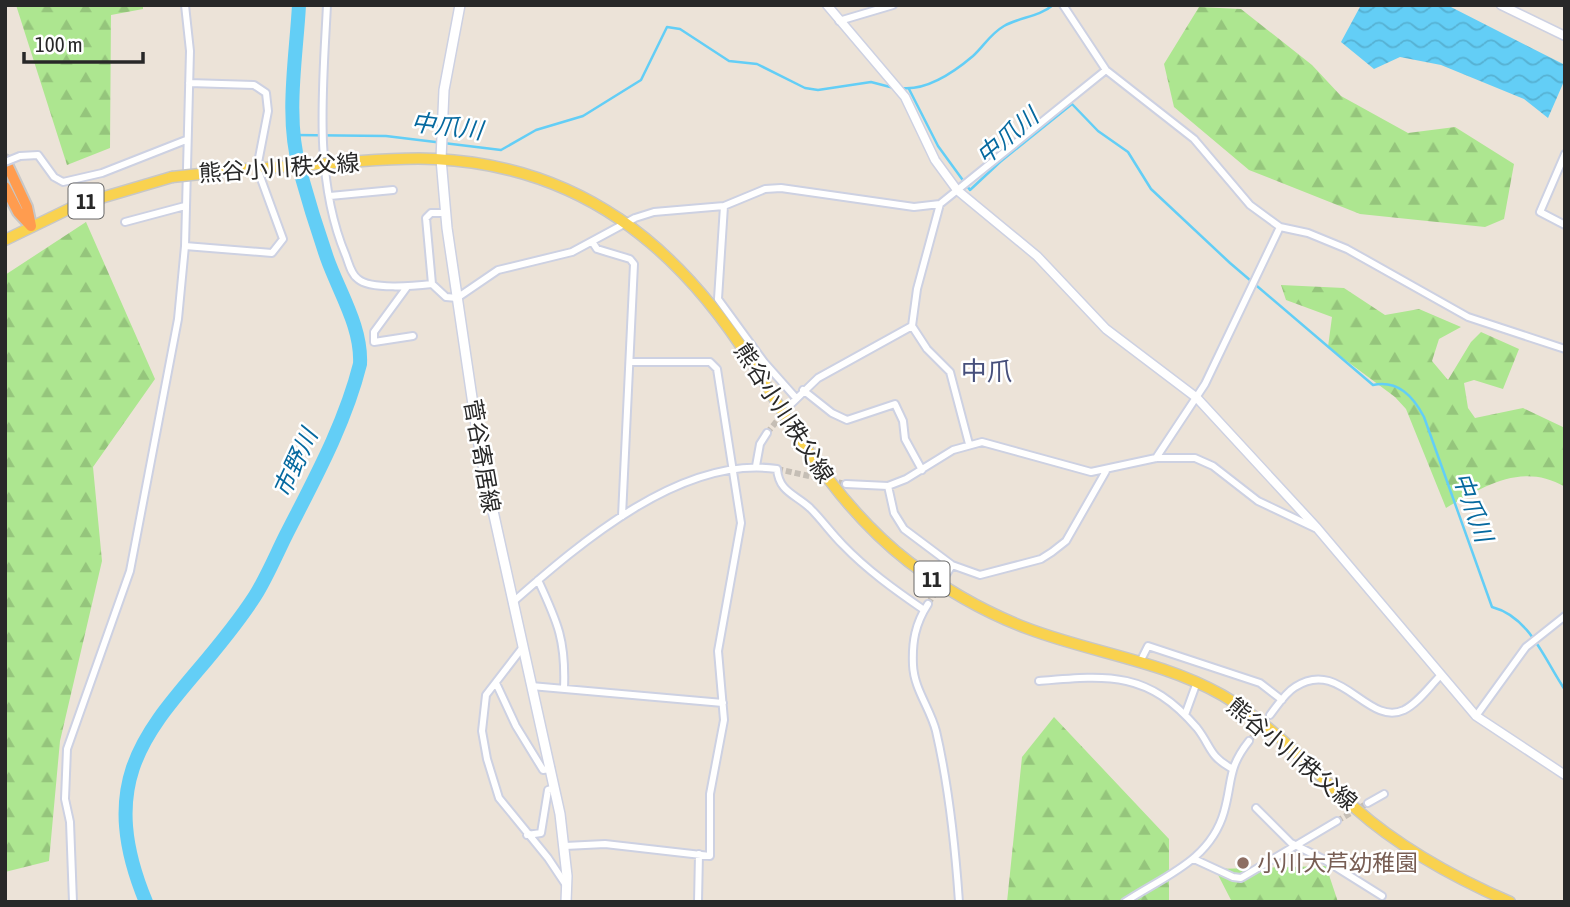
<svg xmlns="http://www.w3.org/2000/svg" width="1570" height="907" viewBox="0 0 1570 907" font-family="'Asap Condensed','Noto Sans JP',sans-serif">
	<defs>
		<pattern id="forest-firs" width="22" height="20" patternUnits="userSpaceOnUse" patternTransform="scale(1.75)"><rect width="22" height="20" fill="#ade690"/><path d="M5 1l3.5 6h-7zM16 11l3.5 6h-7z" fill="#95c57c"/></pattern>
		<pattern id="water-waves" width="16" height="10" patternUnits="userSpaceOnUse" patternTransform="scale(1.75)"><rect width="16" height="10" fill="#63cef6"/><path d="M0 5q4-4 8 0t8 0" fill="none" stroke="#56b1d3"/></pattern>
	</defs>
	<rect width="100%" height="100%" fill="#ece3d8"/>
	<path fill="url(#forest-firs)" d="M16,5H143V9L111,15L110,148L67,165Z
		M1199,7L1241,9L1312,65L1341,96L1408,133L1455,127L1514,164L1504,219L1485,227L1360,214L1249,170L1174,107L1164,64Z
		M86,222L155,379L93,467L102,561L60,741L49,861L5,872V275Z
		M1281,285L1344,288L1385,315L1419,309L1461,327L1439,339L1432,361L1448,380L1471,342L1481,332L1519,349L1503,389L1474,380L1464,383L1468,408L1475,418L1523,408L1565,428V487C1522,462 1485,486 1446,508L1406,409L1395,397L1328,347L1332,317L1286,300Z
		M1054,717L1169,839V902H1007L1022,757Z
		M1326,866L1338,902H1232L1215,869Z"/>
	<path fill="url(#water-waves)" d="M1361,5H1447L1565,65V79L1548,118L1524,99L1441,65L1400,57L1374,69L1341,42Z"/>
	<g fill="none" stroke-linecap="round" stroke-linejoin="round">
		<path stroke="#63cef6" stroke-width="2.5" d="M901,88C927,91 953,73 973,56C984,46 990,34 1004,26C1020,17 1039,17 1053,5
			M909,89L938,146L970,190L1000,162L1072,104L1098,131L1128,152L1151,189L1230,263L1373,385C1398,380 1413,396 1424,417L1492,607C1530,617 1544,659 1565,690
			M293,135L386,136L501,150L536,130L583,116L641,80L667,27L680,29L729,61L757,64L805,88L818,90L871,82L894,88"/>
		<path stroke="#63cef6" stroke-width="14" d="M146,902C82,748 182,709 255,596C267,577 276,555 286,535C314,480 345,424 360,364C362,327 339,292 327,258C317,229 308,200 300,171C285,117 296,60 299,5"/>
		<path stroke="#c5beb5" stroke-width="6" stroke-dasharray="6 3" stroke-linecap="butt" d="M767,433L790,405
			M777,469L846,484
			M928,604L942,582
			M1249,741L1270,715
			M1337,821L1368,803"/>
		<defs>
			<path id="minor" d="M327,5C323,87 313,178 346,256C349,264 351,274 358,279C370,290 415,286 432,284L446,297L457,298L498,270L572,252L635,218L654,212L724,206L765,189L781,188L914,207L940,204L1106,70
				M1063,5L1106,70L1194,139L1250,205L1280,227L1308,233L1347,249L1468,317L1565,349
				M839,21L893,5
				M1565,154L1540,212L1565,225
				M20,156L38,155L54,177L63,182L102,173L186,140
				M330,196L393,190
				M940,204L917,289L912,326L927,349L950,372L969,444
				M724,206L718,299L764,362L796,398
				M125,222L185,206
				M593,243L597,249L630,259L634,264L622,516
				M185,246L272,253L283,239L257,168L268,111L266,93L254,85L189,83
				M432,284L426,218L431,213H445
				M407,287L374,332V342L413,336
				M803,390L832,413L847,420L895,404L903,421L905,439L922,470
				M790,405L818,378L912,326
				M1156,458L1205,384L1280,227
				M756,466L760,444L767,433
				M846,484L888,486L906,479L953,450L982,442L1091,472L1156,458H1195L1213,466L1258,501L1315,528
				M888,486L894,513L904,529L952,565L980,575L1041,559L1052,552L1066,541L1106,471
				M946,575L952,565
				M538,580C558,623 566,641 564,689
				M513,602C580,543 682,455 777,469C779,492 795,494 810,508C822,520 831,533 843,545C867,570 895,590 924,610
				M928,604C915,624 912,642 913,665C914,689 930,708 936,731C949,787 955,844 959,902
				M523,647L486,695L482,731L487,759L499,798L548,858L566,885
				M1140,662L1148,646L1260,683L1282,700
				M1039,681C1109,675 1148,671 1197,728C1211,746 1209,756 1231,768
				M496,683L516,726L543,770L551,769
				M531,686L723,703
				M1185,715L1197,682
				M1270,715C1277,706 1285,693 1295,687C1341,657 1367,727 1404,710C1418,703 1429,687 1440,676
				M1476,716L1526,647L1565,616
				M1368,803L1384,794
				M1256,808L1291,843L1323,859L1382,896
				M527,835L541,833L548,790L555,788
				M565,846L605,844L710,856V794L724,720L718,651L741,523L717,369L710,362H630
				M1194,859L1233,877L1241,878L1337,821
				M73,902L70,822L65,799L67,749L130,571L178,319L185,246L190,51L185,5
				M698,902L699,854
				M1125,902C1164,876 1210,861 1224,812C1233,780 1227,769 1249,741"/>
			<path id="tertiary" d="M827,5L905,97L935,160L957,190L1037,256L1106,329L1197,398L1317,528L1476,716L1565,775
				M1501,5L1565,36"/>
			<path id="secondary" d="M460,5L444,90L441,159L447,228L480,452L560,814L567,876L566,902"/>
			<path id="primary" d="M333,163C367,161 402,157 435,159C579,166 677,244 752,363C799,437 838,507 909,562C946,590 986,613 1029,629C1093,653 1162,661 1222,695C1272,724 1312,770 1355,808C1401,849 1455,878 1510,902
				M5,240L77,205L172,177"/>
			<path id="motorway" d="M5,160L27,207L31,226
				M5,187L18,212L31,226"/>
		</defs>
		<use href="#minor" stroke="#cdd1e2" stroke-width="10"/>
		<use href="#tertiary" stroke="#cdd1e2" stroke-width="11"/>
		<use href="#secondary" stroke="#cdd1e2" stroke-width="12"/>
		<use href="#primary" stroke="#c7c7c7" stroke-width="13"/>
		<use href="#motorway" stroke="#c7c7c7" stroke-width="14"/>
		<use href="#minor" stroke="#fff" stroke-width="6"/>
		<use href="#tertiary" stroke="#fff" stroke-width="8"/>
		<use href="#secondary" stroke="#fff" stroke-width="9"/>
		<use href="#primary" stroke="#f9d24f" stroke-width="10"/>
		<use href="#motorway" stroke="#ff9c4f" stroke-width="10"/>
		<defs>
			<path id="minor-bridge" d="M5,162L20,156"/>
			<path id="primary-bridge" d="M265,168L333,163
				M172,177L247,169"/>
		</defs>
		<use href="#minor-bridge" stroke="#cdd1e2" stroke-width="10" stroke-linecap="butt"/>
		<use href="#primary-bridge" stroke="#c7c7c7" stroke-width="13" stroke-linecap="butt"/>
		<use href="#minor-bridge" stroke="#fff" stroke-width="6"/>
		<use href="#primary-bridge" stroke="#f9d24f" stroke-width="10"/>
	</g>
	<circle fill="#8d6e63" stroke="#fff" stroke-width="2.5" cx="1243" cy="863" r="7"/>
	<g text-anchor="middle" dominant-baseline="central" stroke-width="5" stroke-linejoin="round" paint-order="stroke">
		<g fill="#fff" stroke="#686868" stroke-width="2">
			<rect x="68.5" y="183.5" width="35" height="35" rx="5"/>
			<rect x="914.5" y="561.5" width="35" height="35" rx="5"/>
		</g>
		<g font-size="21" font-weight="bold" fill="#282828">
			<text x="86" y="201">11</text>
			<text x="932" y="579">11</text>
		</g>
		<g font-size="23" fill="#282828" stroke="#fff">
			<text transform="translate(279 168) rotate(-4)">熊谷小川秩父線</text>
			<text transform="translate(784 413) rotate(57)">熊谷小川秩父線</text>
			<text transform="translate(482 456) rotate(80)">菅谷寄居線</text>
			<text transform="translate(1292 754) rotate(40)">熊谷小川秩父線</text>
		</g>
		<g font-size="23" fill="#785e54" stroke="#fff" text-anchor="start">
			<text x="1257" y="863">小川大芦幼稚園</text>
		</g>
		<g font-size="24" font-style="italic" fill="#05699f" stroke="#fff">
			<text transform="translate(447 126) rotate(7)">中爪川</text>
			<text transform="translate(1007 136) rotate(-40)">中爪川</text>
			<text transform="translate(295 463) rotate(-65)">市野川</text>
			<text transform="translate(1473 507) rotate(70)">中爪川</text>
		</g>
		<g font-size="26" fill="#464f7b" stroke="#fff">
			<text x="987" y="371">中爪</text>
		</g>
	</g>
	<rect width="1570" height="907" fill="none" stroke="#282828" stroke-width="14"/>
	<path d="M24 52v10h119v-10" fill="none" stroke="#282828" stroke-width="3.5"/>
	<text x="35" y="52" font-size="21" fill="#282828" stroke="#ffffff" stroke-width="5" paint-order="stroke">100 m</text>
</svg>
